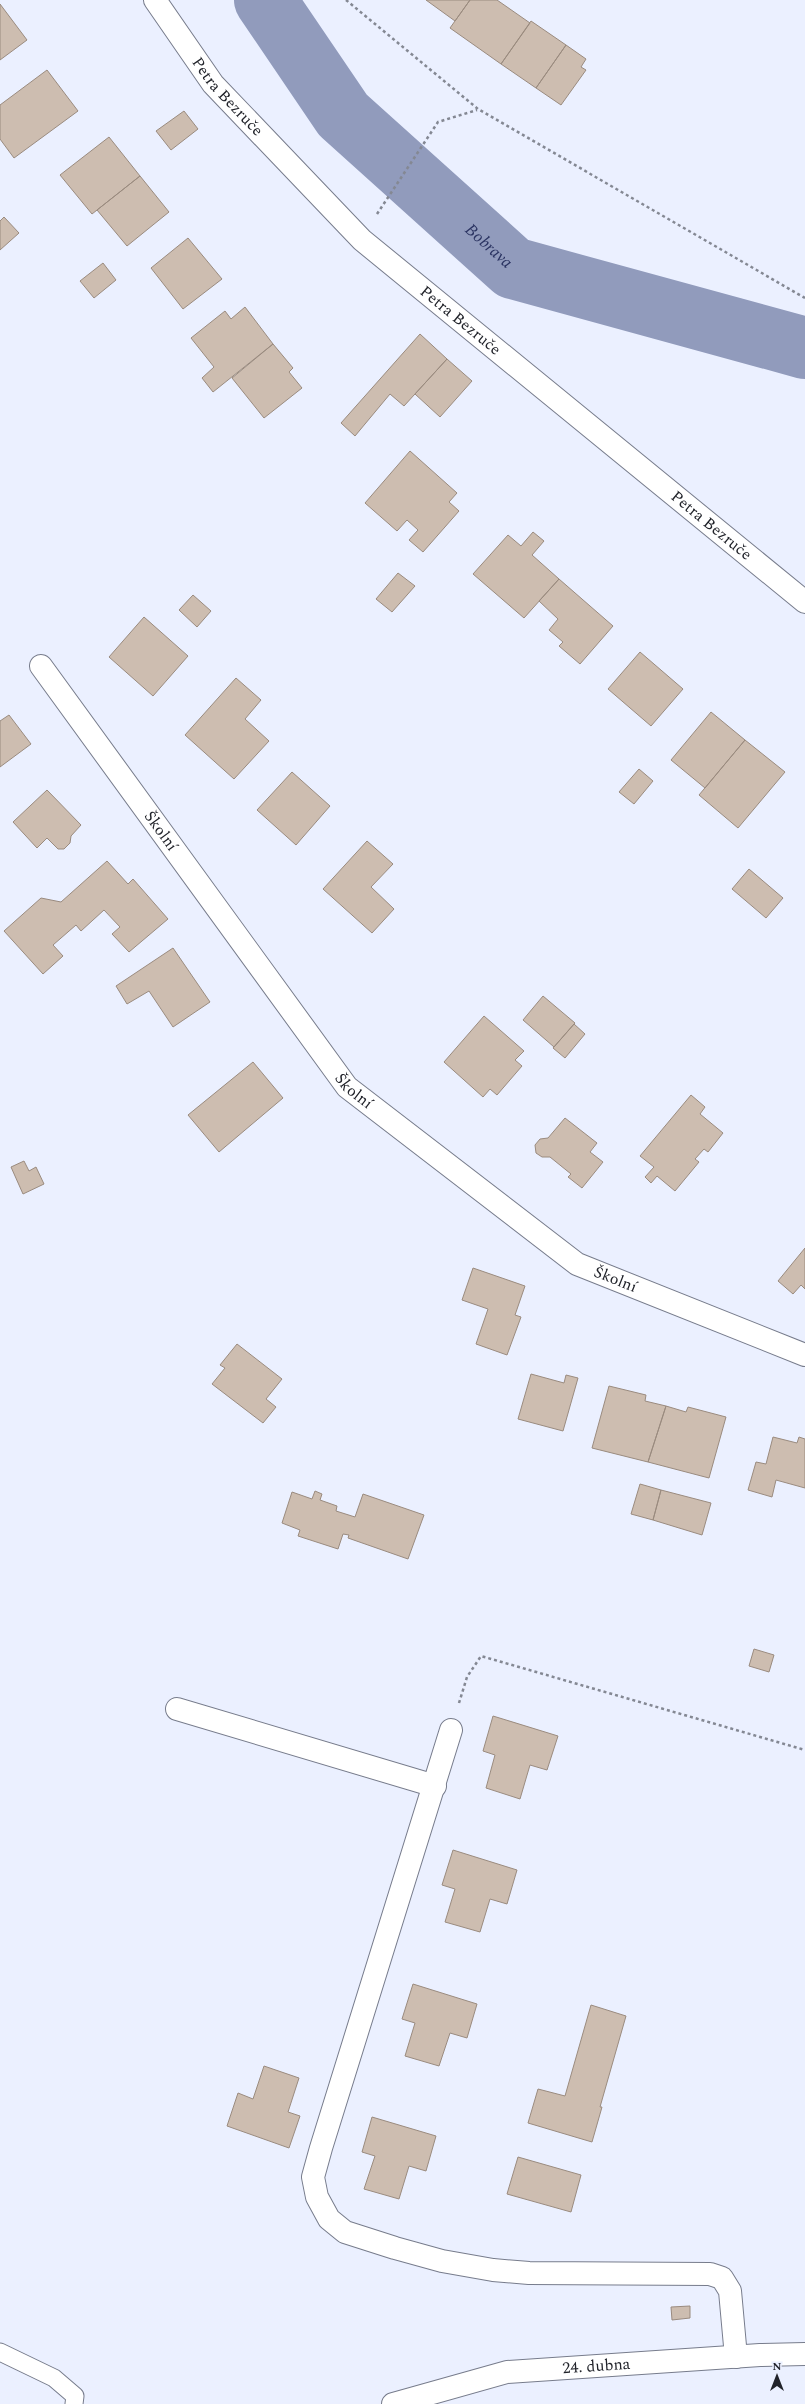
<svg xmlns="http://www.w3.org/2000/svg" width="805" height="2404" viewBox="0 0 805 2404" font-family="Spectral,serif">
	<rect width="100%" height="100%" fill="#ebf0ff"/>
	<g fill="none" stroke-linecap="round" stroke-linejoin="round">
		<path stroke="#919bbc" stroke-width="62" id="s1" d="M265,0L343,115L513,268L805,348"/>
	</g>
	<path fill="#cdbdb0" stroke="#9a8b7f" d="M426,0H470L455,21Z
		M470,0H497L530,23L501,64L450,28Z
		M0,4L27,40L0,60Z
		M531,21L566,45L536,88L501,64Z
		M566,45L586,59L581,67L586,70L561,105L536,88Z
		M47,70L78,111L14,158L0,139V105Z
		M184,111L198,129L171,150L156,131Z
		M109,137L140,176L92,214L60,175Z
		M140,176L169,212L127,246L97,210Z
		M4,217L19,233L0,250V221Z
		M188,238L222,279L183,309L151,268Z
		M103,263L116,280L94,298L80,281Z
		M245,307L273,344L213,392L202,378L214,367L191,338L225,311L231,319Z
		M420,334L447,359L404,406L390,394L355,436L341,423Z
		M273,344L293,368L289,372L302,388L264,418L232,378Z
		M447,359L472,381L440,417L415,394Z
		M410,451L457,493L449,502L459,511L423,552L409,540L418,530L407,520L397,531L365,503Z
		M533,532L544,541L532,555L559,579L524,618L473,574L508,535L521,546Z
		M398,573L415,586L392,612L376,599Z
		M559,579L613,626L580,664L559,646L563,642L549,630L558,619L539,601Z
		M193,595L211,611L197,627L179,610Z
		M144,617L188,656L153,696L109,657Z
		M640,652L683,689L651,726L608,689Z
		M236,678L261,700L245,719L269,741L234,779L185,735Z
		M711,712L745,740L705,788L671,760Z
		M9,715L31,744L0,767V721Z
		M745,740L785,772L738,828L699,795Z
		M639,769L653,781L634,804L619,792Z
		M292,772L330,806L296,845L257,810Z
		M47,790L81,825L71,836L70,843L64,849H58L47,838L37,848L13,822Z
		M367,841L393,864L371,887L394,909L372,933L323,889Z
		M107,861L128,884L133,879L168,919L129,952L112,934L120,927L104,910L81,931L76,925L53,945L63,956L43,974L4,931L41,898L61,902Z
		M749,869L783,898L766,918L732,889Z
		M173,948L210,1002L173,1027L149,991L127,1004L116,986Z
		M543,996L575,1023L554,1047L523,1020Z
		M484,1016L524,1051L515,1060L522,1066L497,1095L490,1089L483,1097L444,1062Z
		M574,1024L585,1034L565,1058L553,1048Z
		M253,1062L283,1098L219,1152L188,1115Z
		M691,1095L705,1107L700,1114L723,1133L708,1152L704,1149L695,1159L699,1162L675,1191L657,1176L651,1183L645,1177L654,1167L640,1156Z
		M565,1118L597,1143L590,1152L603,1162L582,1188L568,1177L571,1174L550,1157H542L536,1153L535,1145L540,1139L548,1138Z
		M24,1161L29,1171L36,1167L44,1184L23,1194L11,1167Z
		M805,1248V1289L801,1285L793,1294L778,1281Z
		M473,1268L525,1286L515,1315L521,1317L507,1355L476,1344L488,1309L462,1300Z
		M237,1344L282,1379L266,1399L276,1407L263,1423L212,1384L225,1368L220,1365Z
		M531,1374L564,1383L566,1375L578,1378L563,1431L518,1419Z
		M609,1386L646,1395L645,1401L666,1406L648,1462L592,1448Z
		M666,1406L686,1412L688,1407L726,1417L709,1478L648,1462Z
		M773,1437L797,1443L799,1437L805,1439V1488L776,1480L772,1497L748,1490L756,1462L766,1464Z
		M640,1484L661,1490L653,1520L631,1514Z
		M661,1490L711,1503L702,1535L653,1520Z
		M315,1491L322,1494L320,1500L337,1506L336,1511L355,1517L363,1494L424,1515L408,1559L348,1538L349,1535L343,1534L338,1549L298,1536L300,1530L282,1523L292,1492L312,1499Z
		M754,1649L774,1655L769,1672L749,1666Z
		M493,1716L558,1736L547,1770L530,1765L520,1799L486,1788L495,1755L483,1751Z
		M453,1850L517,1870L507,1904L490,1899L480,1932L445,1922L455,1889L442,1885Z
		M413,1984L477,2004L467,2038L450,2033L439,2066L405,2056L415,2023L402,2019Z
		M591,2005L626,2016L600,2107H602L592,2142L528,2123L538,2089L565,2096Z
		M264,2066L299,2078L288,2112L300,2116L289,2148L227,2126L238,2093L253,2099Z
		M372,2117L436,2136L426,2171L409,2166L399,2199L364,2189L375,2156L362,2152Z
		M518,2157L581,2175L571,2212L507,2194Z
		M690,2306V2318L672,2320L671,2307Z"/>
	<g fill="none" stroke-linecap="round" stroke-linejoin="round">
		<defs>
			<path id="lane" d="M0,2352L54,2378L75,2396L74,2404"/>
			<g id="street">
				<path id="s2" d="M155,0L213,84L362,240L805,602"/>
				<path id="s3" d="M41,666L347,1087L577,1264L805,1355"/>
				<path d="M177,1709L435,1786"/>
				<path d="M451,1730L321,2148L313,2177L317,2197L329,2219L345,2232L395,2248L442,2261L493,2270L529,2273L710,2274L722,2278L730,2291L736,2357"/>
			</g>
			<g id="secondary">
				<path id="s4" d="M393,2404L507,2372L760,2355L805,2354"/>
			</g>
		</defs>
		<use href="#lane" stroke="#777c8c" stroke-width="19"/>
		<use href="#street" stroke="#777c8c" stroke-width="24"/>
		<use href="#secondary" stroke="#777c8c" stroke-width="24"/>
		<path stroke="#848893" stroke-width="2.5" stroke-dasharray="3 3" stroke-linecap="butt" d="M346,0L478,109L805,298
			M377,214L438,122L477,110
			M459,1703L467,1677L481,1656L805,1750"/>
		<use href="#lane" stroke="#fff" stroke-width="17"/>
		<use href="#street" stroke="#fff" stroke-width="22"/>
		<use href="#secondary" stroke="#fff" stroke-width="22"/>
	</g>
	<g text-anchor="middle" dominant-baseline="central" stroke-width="4" stroke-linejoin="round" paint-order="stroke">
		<g font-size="16" fill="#21232a" stroke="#ebf0ff">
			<text stroke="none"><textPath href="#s2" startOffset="121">Petra Bezruče</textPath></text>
			<text stroke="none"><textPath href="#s2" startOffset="445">Petra Bezruče</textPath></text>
			<text stroke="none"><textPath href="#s2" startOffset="769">Petra Bezruče</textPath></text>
			<text stroke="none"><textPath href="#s3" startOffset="204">Školní</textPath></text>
			<text stroke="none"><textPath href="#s3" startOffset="528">Školní</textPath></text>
			<text stroke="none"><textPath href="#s3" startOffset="852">Školní</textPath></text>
			<text stroke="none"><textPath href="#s4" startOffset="208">24. dubna</textPath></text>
		</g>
		<g font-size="17" font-style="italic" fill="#2b3462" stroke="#ebf0ff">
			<text stroke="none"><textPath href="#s1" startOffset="335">Bobrava</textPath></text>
		</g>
	</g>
	<g transform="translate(777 2376)" stroke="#ebf0ff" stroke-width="3" paint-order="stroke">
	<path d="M0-3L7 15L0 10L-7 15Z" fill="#21232a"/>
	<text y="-6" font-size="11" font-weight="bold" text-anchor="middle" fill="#21232a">N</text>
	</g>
</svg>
